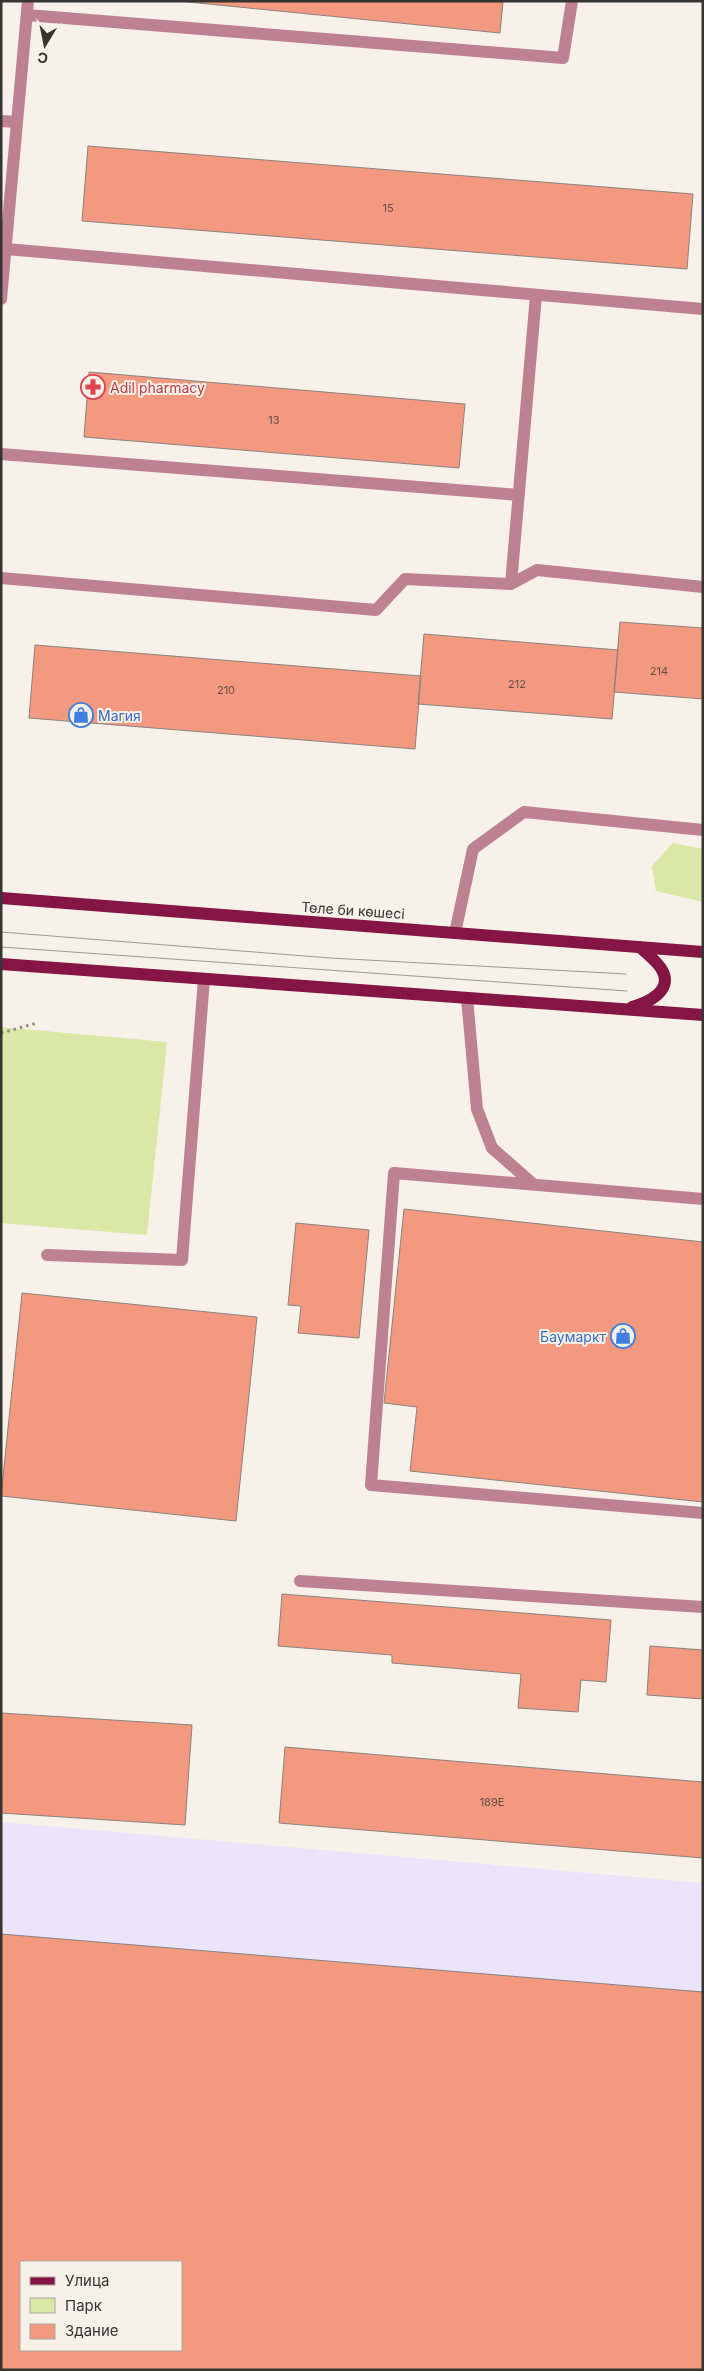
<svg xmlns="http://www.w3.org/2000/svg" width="704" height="2371" viewBox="0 0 704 2371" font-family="Inter,sans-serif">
	<rect width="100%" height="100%" fill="#f7f1ea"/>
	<path fill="#ebe4fa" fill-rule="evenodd" d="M1,1822L703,1883V2370H1ZM21,2262H181V2350H21Z"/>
	<path fill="#dbe7a5" d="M673,843L703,849V902L656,891L652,866Z
		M1,1027L167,1042L147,1235L1,1223Z"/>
	<path fill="#f2997f" stroke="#8a827f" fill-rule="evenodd" d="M178,1H503L500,33Z
		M88,146L693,194L687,269L82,221Z
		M89,372L465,404L459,468L84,437Z
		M620,622L703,628V699L614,692Z
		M424,634L618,650L612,719L418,704Z
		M35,645L421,676L415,749L29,718Z
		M404,1209L703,1242V1502L410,1471L417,1407L384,1403Z
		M296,1223L369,1230L359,1338L298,1333L301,1306L288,1305Z
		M22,1293L257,1317L236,1521L1,1496Z
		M282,1594L611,1620L606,1682L581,1680L578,1712L518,1708L521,1674L392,1663V1655L278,1646Z
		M650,1646L703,1650V1699L647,1695Z
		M1,1713L192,1725L185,1825L1,1813Z
		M285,1747L703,1782V1858L279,1823Z
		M1,1934L703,1992V2370H1ZM21,2262H181V2350H21Z"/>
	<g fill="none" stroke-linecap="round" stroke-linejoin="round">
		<path stroke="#908c87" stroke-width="3" stroke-dasharray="2.5 4" stroke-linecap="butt" d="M1,1033L37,1023"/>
		<path stroke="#be8192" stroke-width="12" d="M27,15L563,58L572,1
			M1,121L17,122
			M6,249L703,309
			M1,299L28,1
			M1,454L519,495
			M1,578L376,610L405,579L511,584L537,570L703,587
			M511,584L536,295
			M455,933L473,849L524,812L703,830
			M467,998L477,1109L492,1148L533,1184
			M703,1199L394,1173L371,1485L703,1513
			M47,1255L182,1260L204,979
			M300,1581L703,1607"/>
		<path stroke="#841545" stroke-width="12" d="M1,898L703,952
			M1,964L703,1015
			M632,1007C647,1003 674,991 662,970C658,962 647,954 640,947"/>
		<path stroke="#9c9893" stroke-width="1" d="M1,932L330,958L626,974
			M1,947L627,991"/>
	</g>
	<defs>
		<symbol id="pharmacy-ring" viewBox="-11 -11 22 22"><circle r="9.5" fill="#f7f1ea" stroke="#e0444e" stroke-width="1.5"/><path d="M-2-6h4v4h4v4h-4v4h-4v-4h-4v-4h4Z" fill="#e0444e"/></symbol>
		<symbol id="shop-ring" viewBox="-11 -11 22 22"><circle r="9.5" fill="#f7f1ea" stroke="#3f7fe0" stroke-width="1.5"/><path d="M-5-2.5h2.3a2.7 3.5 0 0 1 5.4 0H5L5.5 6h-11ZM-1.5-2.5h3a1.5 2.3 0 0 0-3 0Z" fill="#3f7fe0"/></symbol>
	</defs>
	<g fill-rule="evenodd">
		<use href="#pharmacy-ring" x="79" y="373" width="28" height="28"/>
		<use href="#shop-ring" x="67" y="701" width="28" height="28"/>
		<use href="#shop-ring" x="609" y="1322" width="28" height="28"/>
	</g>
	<g text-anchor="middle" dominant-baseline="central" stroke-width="4" stroke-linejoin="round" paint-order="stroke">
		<g font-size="11" fill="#664e45">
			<text x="388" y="208">15</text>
			<text x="274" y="420">13</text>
			<text x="659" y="671">214</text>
			<text x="517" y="684">212</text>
			<text x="226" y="690">210</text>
			<text x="492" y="1802">189Е</text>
		</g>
		<g font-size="14" fill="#be3a42" stroke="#f7f1ea" text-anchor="start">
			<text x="110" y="387">Adil pharmacy</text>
		</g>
		<g font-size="14" fill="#366cbe" stroke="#f7f1ea" text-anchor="start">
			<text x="98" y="715">Магия</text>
			<text x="606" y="1336" text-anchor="end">Баумаркт</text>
		</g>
		<g font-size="14" fill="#373532" stroke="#f7f1ea">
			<text transform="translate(353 910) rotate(4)">Төле би көшесі</text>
		</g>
	</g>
	<rect width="704" height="2371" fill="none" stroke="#373532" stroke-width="5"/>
	<rect x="20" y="2261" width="162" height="90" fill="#f7f1ea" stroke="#aaa6a0"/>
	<rect x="30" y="2277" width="25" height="8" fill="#841545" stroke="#aaa6a0"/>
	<text x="65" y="2286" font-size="15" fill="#373532">Улица</text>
	<rect x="30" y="2298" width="25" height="15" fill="#dbe7a5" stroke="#aaa6a0"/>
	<text x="65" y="2311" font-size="15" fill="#373532">Парк</text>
	<rect x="30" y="2324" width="25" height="15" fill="#f2997f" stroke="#aaa6a0"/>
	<text x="65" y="2336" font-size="15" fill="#373532">Здание</text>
	<g transform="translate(45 45) rotate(190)" stroke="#f7f1ea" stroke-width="4" paint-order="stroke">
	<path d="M0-4L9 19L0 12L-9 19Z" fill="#373532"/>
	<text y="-8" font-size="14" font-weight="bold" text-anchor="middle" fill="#373532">С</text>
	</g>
</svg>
